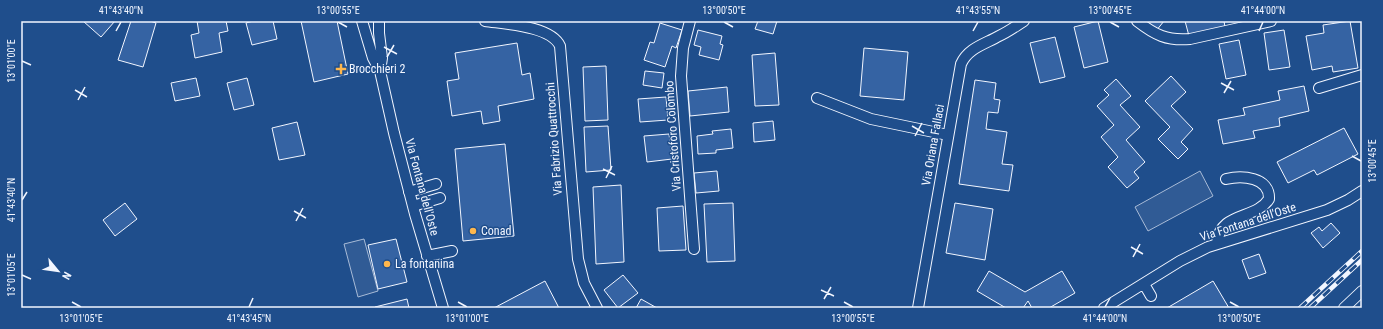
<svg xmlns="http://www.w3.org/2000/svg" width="1383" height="329" viewBox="0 0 1383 329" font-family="'Roboto Condensed',sans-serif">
	<rect width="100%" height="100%" fill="#1f4e8c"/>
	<path fill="#305b95" stroke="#a8bbd7" d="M1200,171L1213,196L1148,231L1135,207Z
		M364,239L378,291L358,297L344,244Z"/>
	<path fill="#3563a3" stroke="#f2f6ff" d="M83,21H115L101,37Z
		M131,21H150L156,23L143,67L118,60Z
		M197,21H226L228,31L219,33L222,52L195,58L191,35L199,33Z
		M253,21H273L277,39L252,45L246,23Z
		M301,21H337L348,74L314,82Z
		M758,21H777L773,34L755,29Z
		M1098,21L1108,62L1084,68L1074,27Z
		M1145,21H1164L1156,31Z
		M1185,21H1224L1225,27L1189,36Z
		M1350,21L1358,68L1333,72L1332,66L1312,70L1306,36L1324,33L1323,25Z
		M660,23L682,30L676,48L672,46L665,67L644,60L650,42L654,43Z
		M698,30L722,36L720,44L723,45L719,60L699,55L701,47L694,45Z
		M1284,30L1290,67L1269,70L1264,33Z
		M1055,37L1065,77L1040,83L1030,43Z
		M1239,40L1246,75L1226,79L1219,44Z
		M517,43L522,75L530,73L534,99L498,106L500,121L483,124L481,111L452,116L447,81L459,79L455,53Z
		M864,48L908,52L904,100L860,96Z
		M775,53L779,105L755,106L752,55Z
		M606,66L608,120L585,121L583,67Z
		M645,71L664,73L662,88L643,85Z
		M1171,76L1186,92L1171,106L1193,129L1181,142L1188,149L1178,159L1158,139L1170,127L1145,101Z
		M196,78L200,96L175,101L171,83Z
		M247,78L254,105L234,110L227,83Z
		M1116,79L1131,96L1120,105L1140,127L1126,140L1145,162L1134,172L1139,178L1127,188L1108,167L1118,157L1101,137L1114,125L1097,106L1109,95L1104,90Z
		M975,80L996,83L994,99L1000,100L998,113L988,112L986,129L1007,132L1002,164L1013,165L1009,191L959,184Z
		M1304,86L1309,111L1279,118L1280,126L1253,131L1255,138L1223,144L1218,120L1245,115L1243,108L1280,100L1278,91Z
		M727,87L729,112L690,116L688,91Z
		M666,97L668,120L640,122L638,99Z
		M773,121L775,140L754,142L753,123Z
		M297,122L305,155L279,160L272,128Z
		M608,126L611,170L586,172L584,127Z
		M1344,128L1358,154L1317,175L1314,170L1288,183L1277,162Z
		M731,129L733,148L716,150V153L698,154L697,136L713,134L712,131Z
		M669,134L672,159L647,162L644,136Z
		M505,144L514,236L463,241L455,149Z
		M717,171L719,191L696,193L694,173Z
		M621,185L624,262L596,264L593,187Z
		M125,203L137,219L115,236L103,220Z
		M733,203L735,261L707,262L704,204Z
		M955,203L993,209L985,260L946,253Z
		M683,206L686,250L659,251L657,208Z
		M1331,223L1340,233L1323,248L1311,233L1319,227L1322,231Z
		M396,239L407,282L378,289L368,245Z
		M1259,254L1266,273L1249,279L1242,260Z
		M989,271L1025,292L1062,271L1075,293L1049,308H1032L1028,301L1023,308H1006L977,291Z
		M623,275L638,293L618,308L604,290Z
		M545,281L559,308H494Z
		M1213,281L1229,308H1167Z
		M407,299L409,308H375V307Z
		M641,299L657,308H636Z"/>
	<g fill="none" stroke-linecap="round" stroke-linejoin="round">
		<defs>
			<path id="street" d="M362,21L373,58L380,71
				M379,21V33L382,58L380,71L394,133L415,214L443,308
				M485,21C505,24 551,26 560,46L578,259L584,283L597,308
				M690,21L683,48L681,76L694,249
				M1137,21C1155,35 1167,41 1190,39L1271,21
				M1319,88L1362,75
				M817,98L871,119L948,135
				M409,192L436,184
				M413,206L440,198
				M1217,243C1220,211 1256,220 1269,199C1270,177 1242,175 1226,179
				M427,256L452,251
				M1144,284L1151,296
				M918,308L961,64C968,48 985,44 999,36C1008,32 1016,26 1024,21
				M1104,308L1180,261L1208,247L1327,210L1348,200L1362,191
				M1344,308L1362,291"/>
		</defs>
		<use href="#street" stroke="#f2f6ff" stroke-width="12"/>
		<use href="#street" stroke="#1f4e8c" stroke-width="10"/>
		<defs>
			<path id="rail" d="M1300,308L1362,251
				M1310,308L1362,260"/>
		</defs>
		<use href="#rail" stroke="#f2f6ff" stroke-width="4.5"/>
		<use href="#rail" stroke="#1f4e8c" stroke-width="3" stroke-dasharray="9" stroke-linecap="butt"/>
	</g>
	<path fill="none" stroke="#f2f6ff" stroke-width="1.5" d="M338,22L347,27M724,22L733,27M1110,22L1119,27M116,31L121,22M973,31L978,22M1259,31L1263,22M384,47L397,54M387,57L394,45M22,61L31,65M1221,83L1234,90M75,90L87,97M1224,93L1231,81M78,100L85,87M912,126L924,133M915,136L922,123M1352,156L1361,161M603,169L615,175M606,178L612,166M22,200L27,192M294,211L306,218M296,221L303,208M1131,247L1143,254M1133,257L1140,244M22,275L31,279M821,290L834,296M824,299L831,287M72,302L81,307M458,302L467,307M844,302L853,307M1230,302L1239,307M249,307L253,298M1105,307L1110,298"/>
	<g fill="#ffb74d" stroke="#1f4e8c" stroke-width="1.5">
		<path d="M339 63h4v4h4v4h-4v4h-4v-4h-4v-4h4z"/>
		<circle cx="473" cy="231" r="4"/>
		<circle cx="387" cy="264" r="4"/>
	</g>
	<g text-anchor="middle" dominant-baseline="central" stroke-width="3" stroke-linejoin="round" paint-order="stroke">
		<g font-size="12" fill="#f2f6ff" stroke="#1f4e8c" text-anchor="start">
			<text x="349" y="69">Brocchieri 2</text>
			<text x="481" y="231">Conad</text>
			<text x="395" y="264">La fontanina</text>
		</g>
		<g font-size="12" fill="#f2f6ff" stroke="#1f4e8c">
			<text transform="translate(673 136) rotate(-94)">Via Cristoforo Colombo</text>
			<text transform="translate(554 139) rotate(-94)">Via Fabrizio Quattrocchi</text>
			<text transform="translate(933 145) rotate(-80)">Via Oriana Fallaci</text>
			<text transform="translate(422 187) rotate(75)">Via Fontana dell'Oste</text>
			<text transform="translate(1248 222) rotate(-18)">Via Fontana dell'Oste</text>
		</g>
	</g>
	<rect width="1383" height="329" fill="none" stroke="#1f4e8c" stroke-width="44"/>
	<g transform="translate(58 271) rotate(119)" stroke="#1f4e8c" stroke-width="3" paint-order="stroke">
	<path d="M0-3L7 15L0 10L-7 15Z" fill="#f2f6ff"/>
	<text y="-6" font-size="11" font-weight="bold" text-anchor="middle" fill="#f2f6ff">N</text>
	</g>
	<rect x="22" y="22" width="1339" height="285" fill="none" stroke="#f2f6ff" stroke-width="1.5"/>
	<g font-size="10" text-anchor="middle" fill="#f2f6ff">
		<text x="121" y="14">41°43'40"N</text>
		<text x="338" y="14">13°00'55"E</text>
		<text x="724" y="14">13°00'50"E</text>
		<text x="978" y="14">41°43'55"N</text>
		<text x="1110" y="14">13°00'45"E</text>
		<text x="1263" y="14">41°44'00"N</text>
		<text transform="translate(11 61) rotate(-90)" y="4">13°01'00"E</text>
		<text transform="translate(1372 161) rotate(-90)" y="4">13°00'45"E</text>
		<text transform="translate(11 200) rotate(-90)" y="4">41°43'40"N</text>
		<text transform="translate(11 275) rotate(-90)" y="4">13°01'05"E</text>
		<text x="81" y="322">13°01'05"E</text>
		<text x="249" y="322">41°43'45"N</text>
		<text x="467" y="322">13°01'00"E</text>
		<text x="853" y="322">13°00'55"E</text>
		<text x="1105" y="322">41°44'00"N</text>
		<text x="1239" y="322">13°00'50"E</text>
	</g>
</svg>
